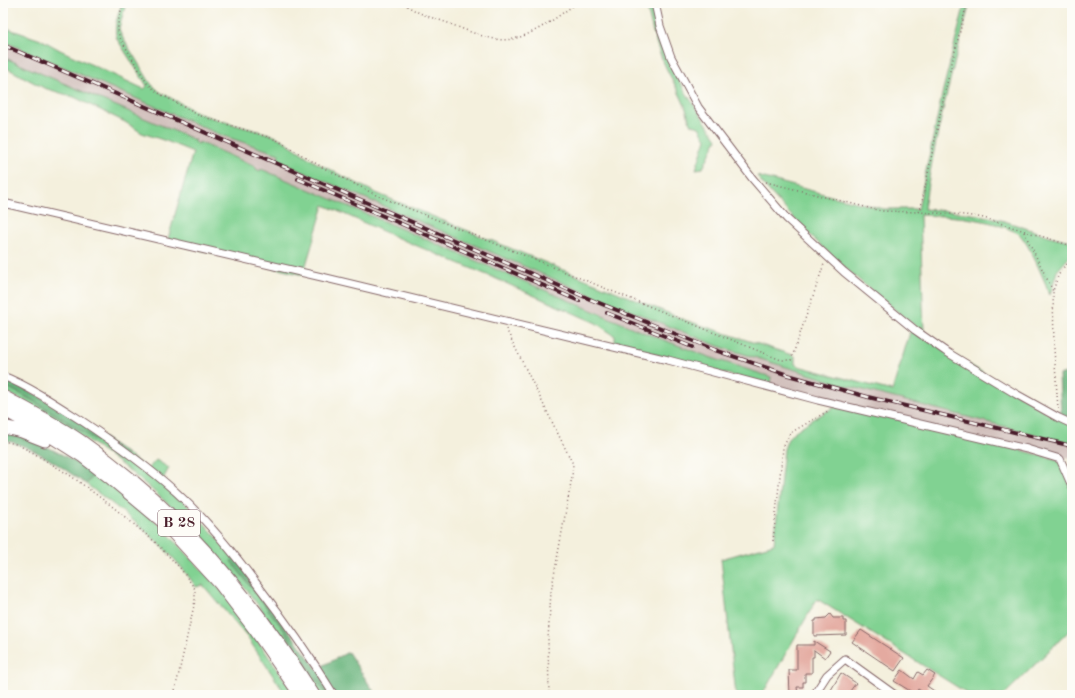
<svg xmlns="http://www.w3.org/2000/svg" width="1075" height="698" viewBox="0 0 1075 698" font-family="'Old Standard TT',serif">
	<rect width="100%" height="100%" fill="#fdfcf7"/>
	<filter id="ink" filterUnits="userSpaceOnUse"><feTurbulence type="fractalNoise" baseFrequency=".025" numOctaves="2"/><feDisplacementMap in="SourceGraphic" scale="8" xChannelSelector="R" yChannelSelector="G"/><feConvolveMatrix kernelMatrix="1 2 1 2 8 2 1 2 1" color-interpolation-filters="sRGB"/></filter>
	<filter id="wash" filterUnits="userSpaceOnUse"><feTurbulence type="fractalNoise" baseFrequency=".012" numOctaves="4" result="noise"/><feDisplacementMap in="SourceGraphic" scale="16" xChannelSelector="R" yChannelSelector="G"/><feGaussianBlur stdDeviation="0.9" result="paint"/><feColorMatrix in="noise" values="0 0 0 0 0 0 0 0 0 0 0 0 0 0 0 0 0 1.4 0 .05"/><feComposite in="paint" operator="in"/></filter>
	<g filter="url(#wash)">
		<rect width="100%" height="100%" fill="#f4f0dd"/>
		<path fill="#d1c0bc" d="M3,41L221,135L280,154L299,170L589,294L718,346L844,385L1072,444V457L1060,459L772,386L771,377L712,358L645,333L261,169L260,171L256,169V167L200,142L199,144L194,142V140L3,57Z"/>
		<path fill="#81d292" stroke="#66785e" d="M122,3H126L119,28L121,35L151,84L160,92L200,114L235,125L270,134L283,140L315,162L376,193L685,320L795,356V364L798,366L892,391L911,329L1072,427V444L844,385L718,346L589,294L299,170L278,160L279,154L221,135L3,41V27L44,41L60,50L144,89L147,86L117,39C113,26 118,16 122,3Z
			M646,3H651C655,20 659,37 666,54C678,84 699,112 717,139L703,168L696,169L706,139L699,127L690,124C686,99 670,80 661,56C654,39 650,21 646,3Z
			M965,3H970C952,71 934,139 924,209C949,211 973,213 997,219C1023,226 1046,237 1072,241V254L1057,271L1050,295C1044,280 1029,242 1018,233C1015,231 1010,230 1007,228C979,217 949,216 920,215L924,333C876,295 828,256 787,211C777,199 766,189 757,176L831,196L884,209H918L943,90Z
			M3,57L195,140L194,142L199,144V142L256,167V169L260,171L261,169L645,333L712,358L771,377L772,386L615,344V336L596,323L492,277L398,238L324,205L303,275L167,242L193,152L166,141L142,133L125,122L74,97L44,88L3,66Z
			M3,385C45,405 83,433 123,458L126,453L148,469L156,460L169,468L162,481L177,494L235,557L231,561L284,630L327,695H320C289,648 257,600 220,558C159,487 86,433 3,390Z
			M840,404L1059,460L1072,488V628L1004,695H970L817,599L762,695H736L721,559L774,544L784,449C786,444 787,440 789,437C797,427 828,411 840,404Z
			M95,473L158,523L230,600L295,695H286L247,637L203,585L196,587C170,547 124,512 86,484Z"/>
		<path fill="#68b47c" stroke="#596a54" d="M1072,371V419L1061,414L1059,375Z
			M3,377L56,405L126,453L123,458C83,433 45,405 3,385Z
			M3,432C37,438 66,457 95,473L86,484C61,467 34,446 3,440Z
			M235,557L317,669L348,652L376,695H327L284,630L231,561Z"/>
		<g id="blocks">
			<path fill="#e4aaa0" d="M830,614L833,618H843V621H846V635L814,636V621H816V619L826,618Z
				M861,630L904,658L895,671L852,642Z
				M814,641L830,651L825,658L814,650V657H812V673H805V682H803V687H797L798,695H790L789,670H797V645H814Z
				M902,670L914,679L918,672L923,675L927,670L935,675L927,686L940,695H927L918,689L915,694L907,689L894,681Z
				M841,673L856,683L847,695H828Z"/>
		</g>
	</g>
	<g filter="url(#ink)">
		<use href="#blocks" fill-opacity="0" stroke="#866869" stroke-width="1"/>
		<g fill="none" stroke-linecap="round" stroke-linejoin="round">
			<defs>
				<path id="street" d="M655,3L660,26L671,57L698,107L752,178L787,219L844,272L915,330L945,351L1016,394L1059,418L1072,424
					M3,203L326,278L668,360L818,400L1027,449L1060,459L1072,486
					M3,376C30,387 57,405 82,421C115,443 147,466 176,492C206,519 232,551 256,583C284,619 310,656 334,695
					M814,695L827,675L845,659L895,695"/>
				<path id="highway" d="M3,397C31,412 59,426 84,444C178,509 252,599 313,695
					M3,409L37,427L83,456L109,476L164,522L220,583L256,630L301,695
					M3,427L22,431L45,440"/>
			</defs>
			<use href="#street" stroke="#866869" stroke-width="9"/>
			<use href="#highway" stroke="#866869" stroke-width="15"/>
			<path stroke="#866869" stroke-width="1.5" stroke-dasharray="1 3" stroke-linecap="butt" d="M123,3C120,15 115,27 120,38L147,83L157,92L198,115L277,140L322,167L376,195L781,360H791L824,264
				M404,3C416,14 434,18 448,23C463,29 479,36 495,39C523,45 555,18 577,3
				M766,182L881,211L920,212L965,215L984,218L1072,246
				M920,212L945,91L967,3
				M1024,232L1053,291
				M506,329L573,464L572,477L551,592L548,639L549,695
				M1058,409L1054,349L1053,291L1058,276L1063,268L1072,259
				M3,441L16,444L32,452L71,476L113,507L154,541L181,569L195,589V601L174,695
				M773,541L783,448L790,433L828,411"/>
			<use href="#street" stroke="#fff" stroke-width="7"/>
			<use href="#highway" stroke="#fff" stroke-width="13"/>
			<defs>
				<path id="rail" d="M3,45L592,300L715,350L788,375L868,397L1072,446
					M298,179L579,301
					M607,313L692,347"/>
			</defs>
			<use href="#rail" stroke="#4a1f2b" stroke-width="4"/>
			<use href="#rail" stroke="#fdfcf7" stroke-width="2.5" stroke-dasharray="8" stroke-linecap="butt"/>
		</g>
	</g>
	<g text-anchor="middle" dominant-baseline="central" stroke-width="4" stroke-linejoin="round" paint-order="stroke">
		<rect fill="#fdfcf7" stroke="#806168" stroke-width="1" x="158" y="510" width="42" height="26" rx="3"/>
		<g font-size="15" font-weight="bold" fill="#4a1f2b">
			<text x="179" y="523">B 28</text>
		</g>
	</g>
	<rect width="1075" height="698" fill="none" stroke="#fdfcf7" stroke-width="16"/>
</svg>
